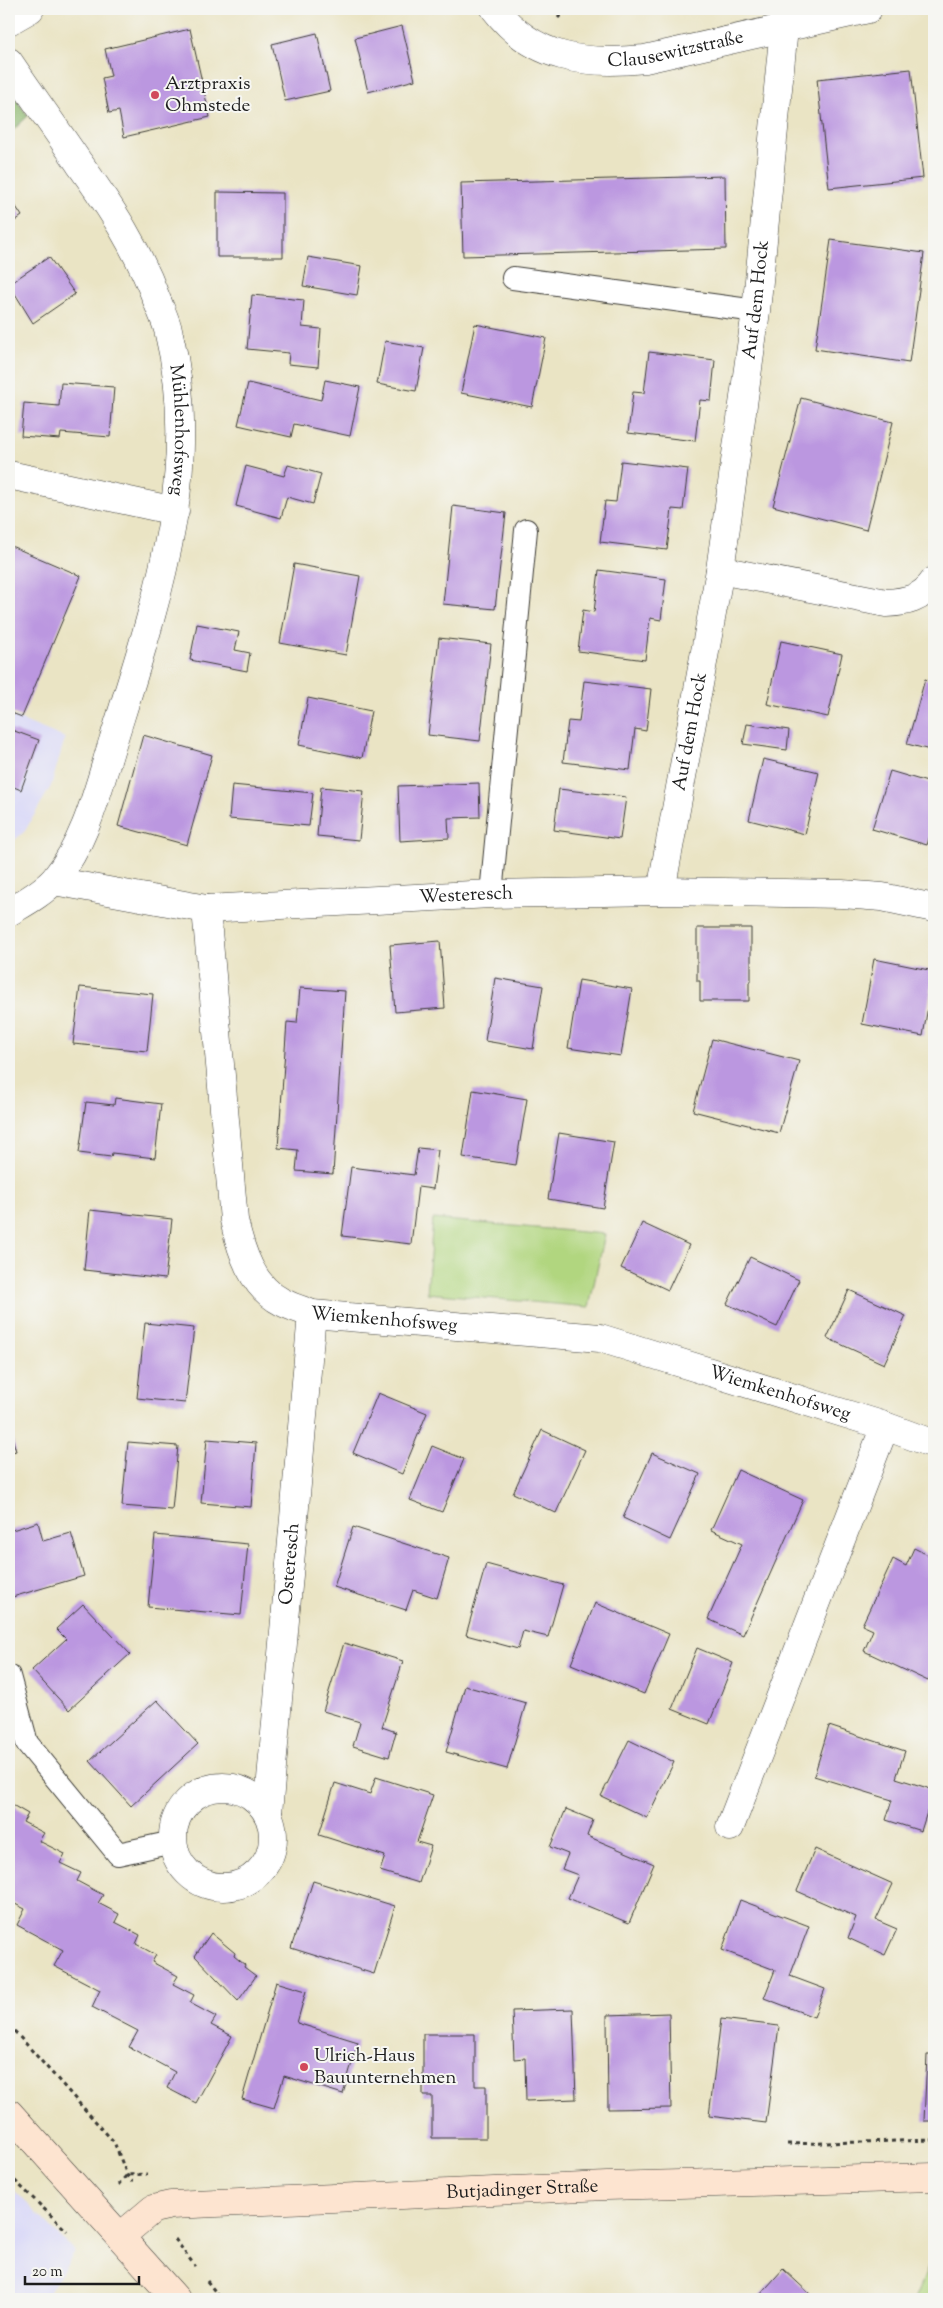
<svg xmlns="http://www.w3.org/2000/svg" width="943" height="2308" viewBox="0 0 943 2308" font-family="'Sorts Mill Goudy',serif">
	<rect width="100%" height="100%" fill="#f6f6f2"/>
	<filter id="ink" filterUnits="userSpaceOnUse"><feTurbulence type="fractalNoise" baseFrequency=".02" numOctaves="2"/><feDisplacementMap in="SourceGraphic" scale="10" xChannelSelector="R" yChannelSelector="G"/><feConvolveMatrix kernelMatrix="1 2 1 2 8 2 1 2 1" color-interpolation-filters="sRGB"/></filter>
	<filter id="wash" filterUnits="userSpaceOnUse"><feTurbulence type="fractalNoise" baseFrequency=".0096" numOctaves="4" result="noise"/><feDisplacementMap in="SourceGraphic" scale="20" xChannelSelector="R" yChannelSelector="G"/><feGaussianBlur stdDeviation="1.12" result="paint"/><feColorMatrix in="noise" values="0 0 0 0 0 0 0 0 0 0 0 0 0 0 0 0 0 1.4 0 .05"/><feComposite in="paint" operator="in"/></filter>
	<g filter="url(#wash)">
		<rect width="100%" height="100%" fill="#eae4c4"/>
		<path fill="#d8d7f8" d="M9,715L65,738L51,786L25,831L9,845Z
			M9,2185L75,2252L45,2299H9Z"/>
		<path fill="#b1d67f" stroke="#66794e" d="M433,1219L605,1234L589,1307L427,1293Z
			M934,2254V2299H915Z"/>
		<path fill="#8cb76e" stroke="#546a45" d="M9,89L28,116L9,134Z"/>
		<g id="blocks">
			<path fill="#bb97e0" d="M402,26L415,80L368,92L355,38Z
				M190,29L210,117L124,137L119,111L109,113L102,78L111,76L105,49Z
				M317,33L330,91L285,101L272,44Z
				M911,69L923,178L829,188L817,79Z
				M725,176L726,249L463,256L461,183Z
				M217,192L283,193V257H217Z
				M9,196L22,216L9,225Z
				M831,240L924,253L909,363L815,349Z
				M49,257L75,294L33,323L9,284Z
				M308,257L362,266L357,295L303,286Z
				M252,295L304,300L302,327L321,329L318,367L288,364L289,353L247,349Z
				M475,324L546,338L532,407L461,393Z
				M385,341L424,348L416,391L377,384Z
				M649,352L715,360L711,401L700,400L695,441L628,433L633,392L644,393Z
				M325,380L360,387L350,436L294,424L291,437L238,425L248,383L321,400Z
				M61,383L114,387L110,437L61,433L60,439L21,436L24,403L59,406Z
				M801,398L893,422L866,530L773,506Z
				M621,461L688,469L683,510L672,509L667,550L600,542L605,501L616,502Z
				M288,465L321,474L313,504L287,497L281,518L236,506L246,466L284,476Z
				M453,506L506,513L495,609L443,604Z
				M11,546L81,576L22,717L9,712V551Z
				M294,564L360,576L346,655L280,643Z
				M599,570L666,579L661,620L650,618L645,660L578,651L583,610L594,612Z
				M197,624L239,632L235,650L250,653L247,671L190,660Z
				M439,638L491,644L480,741L428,735Z
				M781,641L842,654L828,717L767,704Z
				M925,679L934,682V751L907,744Z
				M584,681L651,689L646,731L635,729L630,770L563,762L568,721L579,722Z
				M308,698L371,711L362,758L299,745Z
				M747,724L789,730L787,750L743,744Z
				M9,729L39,740L21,790L9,785Z
				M143,735L212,755L187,845L118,826Z
				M763,759L819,772L805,834L749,820Z
				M890,771L934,784V822L927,845L872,829Z
				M479,783L480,817L448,818L449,838L400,841L398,786Z
				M232,785L313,793L309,826L229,819Z
				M321,787L364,791L359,840L317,836Z
				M559,789L626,797L620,839L554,830Z
				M697,928H751V982H749V1001H700V981H697Z
				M440,941L445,1008L395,1012L390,945Z
				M874,959L934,971L923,1036L862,1024Z
				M495,978L543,986L533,1049L485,1041Z
				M579,980L632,989L621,1056L568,1048Z
				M80,987L153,994L147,1051L73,1044Z
				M300,988L345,991L333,1174L296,1171L298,1150L278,1148L287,1022L297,1023Z
				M712,1039L799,1061L779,1133L693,1111Z
				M473,1090L527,1099L516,1165L463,1157Z
				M115,1098L161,1104L155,1158L112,1153L111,1157L79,1153L86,1102L114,1105Z
				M559,1133L614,1142L603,1208L548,1199Z
				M418,1148L438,1150L433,1189L418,1187L411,1244L342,1236L351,1167L414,1175Z
				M90,1210L172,1219L165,1279L84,1270Z
				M642,1223L689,1245L668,1290L621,1268Z
				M750,1257L799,1280L777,1327L727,1304Z
				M849,1290L906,1316L884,1364L827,1338Z
				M145,1323L194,1328L185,1403L137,1398Z
				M378,1393L427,1413L402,1474L353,1453Z
				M9,1427L16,1451L9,1453Z
				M542,1430L585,1450L556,1513L513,1493Z
				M207,1439L256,1443L251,1507L201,1503Z
				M128,1442L178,1446L172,1510L122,1506Z
				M432,1446L464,1459L442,1512L410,1500Z
				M652,1453L700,1474L670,1540L623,1518Z
				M738,1470L803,1500L743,1635L708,1619L742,1544L711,1530Z
				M38,1522L43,1541L71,1533L84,1576L9,1598V1531Z
				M353,1527L449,1558L437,1598L413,1590L406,1610L334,1587Z
				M155,1535L248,1544L241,1615L148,1607Z
				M914,1548L934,1558V1668L928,1681L864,1651L873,1630L862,1625L893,1559L906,1566Z
				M486,1564L563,1585L548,1637L523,1631L518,1649L466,1635Z
				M595,1603L669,1634L644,1694L571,1664Z
				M83,1604L130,1654L69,1710L32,1670L66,1639L56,1629Z
				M344,1643L403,1661L382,1727L396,1732L389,1757L353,1746L360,1722L323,1711Z
				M697,1648L733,1663L709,1724L672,1709Z
				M465,1686L526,1703L507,1769L446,1752Z
				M157,1700L198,1744L131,1806L90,1761Z
				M829,1726L905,1751L896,1778L934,1790L921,1831L886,1820L892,1800L814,1776Z
				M629,1740L674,1762L647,1818L601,1796Z
				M376,1777L433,1795L417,1842L431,1846L419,1883L380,1871L385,1856L319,1835L335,1783L370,1794Z
				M9,1803L28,1814L23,1822L44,1833L39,1841L65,1854L60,1863L81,1873L77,1881L103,1895L98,1903L119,1914L115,1922L140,1935L136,1944L156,1955L152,1962L178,1976L173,1984L194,1995L190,2003L216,2017L211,2025L232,2036L196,2103L167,2088L175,2072L129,2047L138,2031L92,2007L100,1990L54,1966L63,1950L17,1925L25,1909L9,1901Z
				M566,1809L593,1820L587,1836L654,1864L629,1923L568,1898L578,1875L562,1869L568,1854L550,1847Z
				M815,1849L893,1884L876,1920L897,1929L885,1955L848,1938L856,1917L797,1891Z
				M313,1881L395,1906L374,1974L291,1948Z
				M740,1900L809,1926L790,1976L825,1989L814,2017L764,1998L775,1970L722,1950Z
				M211,1933L235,1953L234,1956L245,1965L244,1967L256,1976L238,2001L195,1956Z
				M276,1982L306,1991L297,2023L358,2042L343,2094L284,2076L274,2108L242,2099Z
				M573,2009L576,2099L526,2101L525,2058L514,2059L512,2011Z
				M669,2013L671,2108L608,2109L607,2015Z
				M721,2019L779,2026L766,2123L709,2116Z
				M423,2034H475V2086H486V2138H432V2096H423Z
				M927,2055H934V2121H924Z
				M783,2269L811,2295L808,2299H763L759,2296Z"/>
		</g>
	</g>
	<g filter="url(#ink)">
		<use href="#blocks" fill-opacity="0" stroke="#3b3a35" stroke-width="1"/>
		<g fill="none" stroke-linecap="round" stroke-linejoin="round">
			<defs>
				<path id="lane" d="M513,278L756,311
					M491,894L526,530
					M9,1676L27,1743L118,1854L173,1842"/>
				<g id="street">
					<path id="s1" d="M495,9C534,60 586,65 645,59L868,9"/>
					<path d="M9,21L30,9"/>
					<path id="s2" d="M9,62C32,96 56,129 79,163C112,209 138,249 158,303C162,313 167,323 169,334C203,471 154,610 113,741C98,788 87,840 55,879C43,893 24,903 9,912"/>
					<path d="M9,475L175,511"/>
					<path d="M720,570L886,603C906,602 922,599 934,581"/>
					<path id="s3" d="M54,881L206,909L491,894L661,891L842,894L882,897L934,908"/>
					<path id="s4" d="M661,891L720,570L756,311L784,28"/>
					<path id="s5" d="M206,909L234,1220C241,1251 252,1287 282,1302C292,1307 302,1310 312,1314L600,1338L885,1426L934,1444"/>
					<circle cx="223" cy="1837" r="50"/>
					<path id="s6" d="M268,1813L312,1314"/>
					<path d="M730,1827L885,1426"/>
				</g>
				<g id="secondary">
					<path d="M9,2113L176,2299"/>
					<path id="s7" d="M121,2236L153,2209L171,2205L607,2186L934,2177"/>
				</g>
			</defs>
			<use href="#lane" stroke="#3b3a35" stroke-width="24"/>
			<use href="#street" stroke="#3b3a35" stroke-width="29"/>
			<use href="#secondary" stroke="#3b3a35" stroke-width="29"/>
			<path stroke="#3b3a35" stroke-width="3" stroke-dasharray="4 4" stroke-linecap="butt" d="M558,18L566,9
				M9,2025L114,2142L127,2175L133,2182
				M787,2144L934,2140
				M9,2175L67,2231
				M118,2185L127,2175L147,2174
				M175,2239L195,2266
				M207,2281L221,2299"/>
			<use href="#lane" stroke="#fff" stroke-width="22"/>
			<use href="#street" stroke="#fff" stroke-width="28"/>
			<use href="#secondary" stroke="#fde4d0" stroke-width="28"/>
		</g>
	</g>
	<g fill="#d1495b" stroke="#f6f6f2" stroke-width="2">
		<circle cx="155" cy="95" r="5"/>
		<circle cx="304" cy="2067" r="5"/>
	</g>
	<g text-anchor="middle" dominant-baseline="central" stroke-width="4" stroke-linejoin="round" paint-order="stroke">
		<g font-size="19" fill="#1c1c1c" stroke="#f6f6f2">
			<text stroke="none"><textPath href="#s1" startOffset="198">Clausewitzstraße</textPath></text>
			<text stroke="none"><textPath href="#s4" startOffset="599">Auf dem Hock</textPath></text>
			<text stroke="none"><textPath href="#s2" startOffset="414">Mühlenhofsweg</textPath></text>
			<text stroke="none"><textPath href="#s4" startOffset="162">Auf dem Hock</textPath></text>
			<text stroke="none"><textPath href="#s3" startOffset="415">Westeresch</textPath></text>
			<text stroke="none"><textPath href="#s5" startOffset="515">Wiemkenhofsweg</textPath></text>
			<text stroke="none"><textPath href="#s5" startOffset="920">Wiemkenhofsweg</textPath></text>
			<text stroke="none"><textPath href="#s6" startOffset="250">Osteresch</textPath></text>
			<text stroke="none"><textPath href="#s7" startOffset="412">Butjadinger Straße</textPath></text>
		</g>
		<g font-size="19" fill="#1c1c1c" stroke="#f6f6f2" text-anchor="start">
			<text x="165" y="84">Arztpraxis<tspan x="165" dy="22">Ohmstede</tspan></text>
			<text x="314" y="2056">Ulrich-Haus<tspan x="314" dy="22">Bauunternehmen</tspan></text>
		</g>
	</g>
	<rect width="943" height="2308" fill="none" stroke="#f6f6f2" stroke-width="30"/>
	<path d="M25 2276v8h114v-8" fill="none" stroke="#1c1c1c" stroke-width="2.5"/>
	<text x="32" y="2276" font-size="15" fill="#1c1c1c" stroke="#f6f6f2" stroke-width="4" paint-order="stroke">20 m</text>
</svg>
